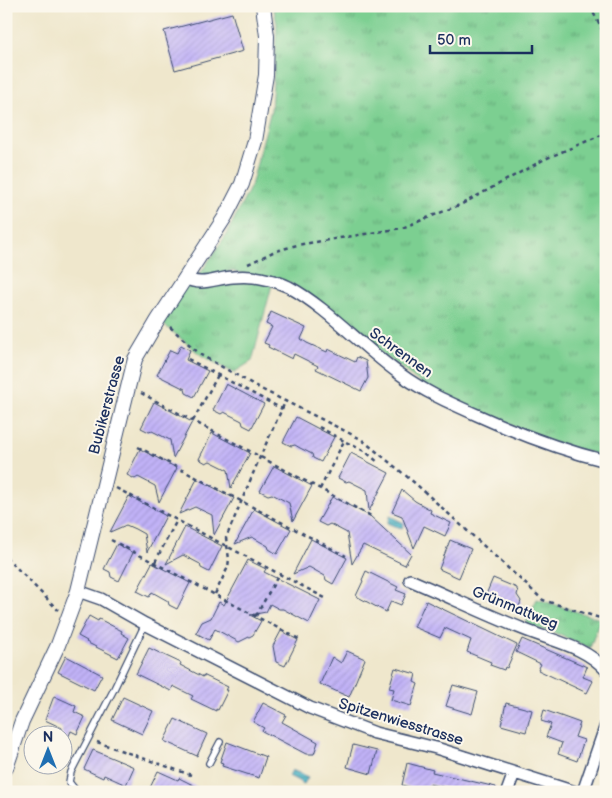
<svg xmlns="http://www.w3.org/2000/svg" width="612" height="798" viewBox="0 0 612 798" font-family="'Balsamiq Sans',sans-serif">
	<defs>
		<pattern id="grass-tufts" width="24" height="20" patternUnits="userSpaceOnUse" patternTransform="scale(1.25)"><rect width="24" height="20" fill="#7ccf91"/><path d="M3 7l-1-3M5 7V3M7 7l1-3M15 17l-1-3M17 17v-4M19 17l1-3" fill="none" stroke="#65a87a"/></pattern>
		<pattern id="water-rules" width="6" height="5" patternUnits="userSpaceOnUse" patternTransform="scale(1.25)"><rect width="6" height="5" fill="#44b0c2"/><path d="M0 2.5h6" fill="none" stroke="#3890a1"/></pattern>
		<pattern id="building-hatch" width="6" height="6" patternUnits="userSpaceOnUse" patternTransform="scale(1.25)"><rect width="6" height="6" fill="#c1b2f7"/><path d="M-1 1l2-2M0 6l6-6M5 7l2-2" fill="none" stroke="#a599d6"/></pattern>
	</defs>
	<rect width="100%" height="100%" fill="#fbf7ec"/>
	<filter id="ink" filterUnits="userSpaceOnUse"><feTurbulence type="fractalNoise" baseFrequency=".02" numOctaves="2"/><feDisplacementMap in="SourceGraphic" scale="10" xChannelSelector="R" yChannelSelector="G"/><feConvolveMatrix kernelMatrix="1 2 1 2 8 2 1 2 1" color-interpolation-filters="sRGB"/></filter>
	<filter id="wash" filterUnits="userSpaceOnUse"><feTurbulence type="fractalNoise" baseFrequency=".0096" numOctaves="4" result="noise"/><feDisplacementMap in="SourceGraphic" scale="20" xChannelSelector="R" yChannelSelector="G"/><feGaussianBlur stdDeviation="1.12" result="paint"/><feColorMatrix in="noise" values="0 0 0 0 0 0 0 0 0 0 0 0 0 0 0 0 0 1.4 0 .05"/><feComposite in="paint" operator="in"/></filter>
	<g filter="url(#wash)">
		<rect width="100%" height="100%" fill="#efe7cc"/>
		<path fill="url(#grass-tufts)" stroke="#4c7f78" d="M273,6H606V457L544,440L426,387L290,283L231,271L215,277H198L226,235L251,186L271,110L277,24Z
			M185,278L273,281L252,361L233,373L201,355L158,320Z
			M537,599L600,619L590,648L555,633L528,626L526,622Z"/>
		<path fill="url(#water-rules)" stroke="#307090" d="M390,516L404,523L402,529L387,523Z
			M292,770L308,777L304,784L289,776Z"/>
		<g id="blocks">
			<path fill="url(#building-hatch)" d="M232,13L243,51L175,70L164,31Z
				M271,312L306,328L301,339L307,343L327,352L328,349L355,362L357,357L366,361L368,378L361,391L316,369L318,366L294,354L292,359L268,347L269,345L264,343L272,327L266,324Z
				M181,345L190,350L186,360L208,371L194,397L186,393L185,389L157,375L170,350L177,353Z
				M226,384L264,404L251,429L243,425L242,421L224,412L221,414L213,410Z
				M154,402L192,422L173,458L170,440L152,431L149,432L141,428Z
				M296,417L334,437L321,462L313,458L312,454L300,448L295,445L291,446L283,442Z
				M212,433L250,453L231,488L228,470L210,461L206,463L199,459Z
				M140,449L177,468L159,502L155,486L138,477L135,479L127,475Z
				M351,453L389,473L369,511L367,490L349,481L346,482L338,478Z
				M274,466L312,486L293,521L289,503L272,494L268,495L260,491Z
				M197,479L234,498L214,535L212,515L195,507L179,514Z
				M402,490L415,501L431,510L430,513L451,523L445,536L424,526L414,548L402,516L392,512Z
				M129,496L166,516L147,552L144,534L135,529L126,525L110,532Z
				M332,497L370,516L411,554L405,565L363,545L352,564L347,533L330,524L326,526L318,522Z
				M254,509L291,529L277,554L269,549L268,546L252,537L235,544Z
				M185,527L222,546L209,572L201,568L200,564L183,555L166,564Z
				M311,539L347,558L333,584L326,580L325,576L309,567L293,574Z
				M450,540L471,549L459,578L439,569Z
				M117,544L133,553L119,581L111,577L110,572L104,569Z
				M248,560L266,569L264,572L320,600L309,623L283,609H279L270,604L266,612L250,615L261,621L253,635L239,642L215,629L209,640L196,633L202,622L211,618L219,602L224,605Z
				M152,563L190,583L177,609L169,605L168,601L152,592L149,597L137,591Z
				M366,571L398,587L396,590L406,594L401,605L391,601L386,612L356,596L363,581L362,580Z
				M493,578L517,588V590L518,591L517,595L521,601L518,610L510,606L509,608L485,597Z
				M426,601L517,645L507,668L505,667L504,670L490,665L491,662L467,652L471,640L445,628L440,638L414,627Z
				M89,616L98,621L99,619L122,631L121,633L129,638L118,658L86,642L87,641L78,636Z
				M281,631L298,640L285,666L276,662L273,646Z
				M522,639L587,667L583,677L593,681L587,693L538,670L541,664L516,652Z
				M149,648L181,663L180,665L203,677V675L228,687L226,690H228L218,710L216,709V711L191,699L193,696L173,686L171,691L136,674Z
				M347,651L365,659L349,697L320,684L332,657L341,663Z
				M66,656L102,675L94,690L58,672Z
				M395,668L416,674L414,682L418,684L411,706L391,700L394,689L389,688Z
				M453,685L478,692L472,714L446,706Z
				M54,696L76,706L74,712L85,717L77,734L71,731L62,751V728L45,720Z
				M123,697L153,711L142,734L112,720Z
				M263,703L286,715L282,722L318,742L314,754H306L262,731L264,728L253,722Z
				M506,703L532,710L526,732L501,725Z
				M544,710L580,723L575,737L584,740L577,761L558,754L562,743L546,737L551,724L541,721Z
				M175,719L207,734L197,756L164,741Z
				M227,742L266,757L259,778L222,766L223,763L220,762Z
				M353,745L377,751L371,774L347,767Z
				M93,750L134,767L126,785L104,775L103,778L84,769Z
				M407,763L433,770L432,772L496,787L495,792H456V790L429,784L426,792L402,785Z
				M158,771L178,780L179,778L207,792H148Z"/>
		</g>
	</g>
	<g filter="url(#ink)">
		<use href="#blocks" fill-opacity="0" stroke="#3b4b6e" stroke-width="1"/>
		<g fill="none" stroke-linecap="round" stroke-linejoin="round">
			<defs>
				<path id="service" d="M209,763L220,742
					M77,792L69,782L71,772L113,691L145,624"/>
				<path id="minor" d="M185,278C201,287 216,278 233,277C251,275 272,279 289,287C328,308 363,348 400,374C423,391 450,403 477,415C519,434 561,450 606,461
					M410,580C448,596 485,614 523,629C552,641 585,646 606,670
					M78,591L101,599L145,624L310,708L375,733L436,748L575,792
					M507,792L514,773
					M583,792L606,725"/>
				<path id="tertiary" d="M6,768L22,721L58,645L78,591L135,359L158,320L225,217L242,184L255,141L266,75L267,36L263,6"/>
			</defs>
			<use href="#service" stroke="#3b4b6e" stroke-width="8"/>
			<use href="#minor" stroke="#3b4b6e" stroke-width="14"/>
			<use href="#tertiary" stroke="#3b4b6e" stroke-width="16"/>
			<path stroke="#3b4b6e" stroke-width="2.5" stroke-dasharray="4 4" stroke-linecap="butt" d="M590,6L606,38
				M248,264L273,252L297,245L402,228L462,204L545,159L606,133
				M170,327L201,355L263,390L361,439L416,484L543,600L606,620
				M188,359L282,409
				M141,393L371,516
				M193,421L218,375
				M319,427L344,441
				M138,447L346,556
				M116,488L325,598
				M320,489L344,441L366,452L379,463
				M111,540L299,639
				M6,557L58,610
				M155,562L177,520
				M215,594L228,567L229,559L226,538L260,457L286,400
				M256,616L279,574
				M604,620L606,613
				M97,742L191,775"/>
			<use href="#service" stroke="#fff" stroke-width="5.5"/>
			<use href="#minor" stroke="#fff" stroke-width="11"/>
			<use href="#tertiary" stroke="#fff" stroke-width="14"/>
		</g>
	</g>
	<g text-anchor="middle" dominant-baseline="central" stroke-width="4" stroke-linejoin="round" paint-order="stroke">
		<g font-size="15" fill="#1b2f5e" stroke="#fbf7ec">
			<text transform="translate(401 353) rotate(36)">Schrennen</text>
			<text transform="translate(107 405) rotate(-75)">Bubikerstrasse</text>
			<text transform="translate(515 608) rotate(22)">Grünmattweg</text>
			<text transform="translate(401 722) rotate(17)">Spitzenwiesstrasse</text>
		</g>
	</g>
	<rect width="612" height="798" fill="none" stroke="#fbf7ec" stroke-width="25"/>
	<g transform="translate(48 750)"><circle r="24" fill="#fbf7ec" stroke="#a1a7b3"/>
	<path d="M0-4L9 19L0 12L-9 19Z" fill="#1f6fb2"/>
	<text y="-8" font-size="14" font-weight="bold" text-anchor="middle" fill="#1b2f5e">N</text>
	</g>
	<path d="M430 45v8h102v-8" fill="none" stroke="#1b2f5e" stroke-width="2.5"/>
	<text x="437" y="45" font-size="15" fill="#1b2f5e" stroke="#fbf7ec" stroke-width="4" paint-order="stroke">50 m</text>
</svg>
